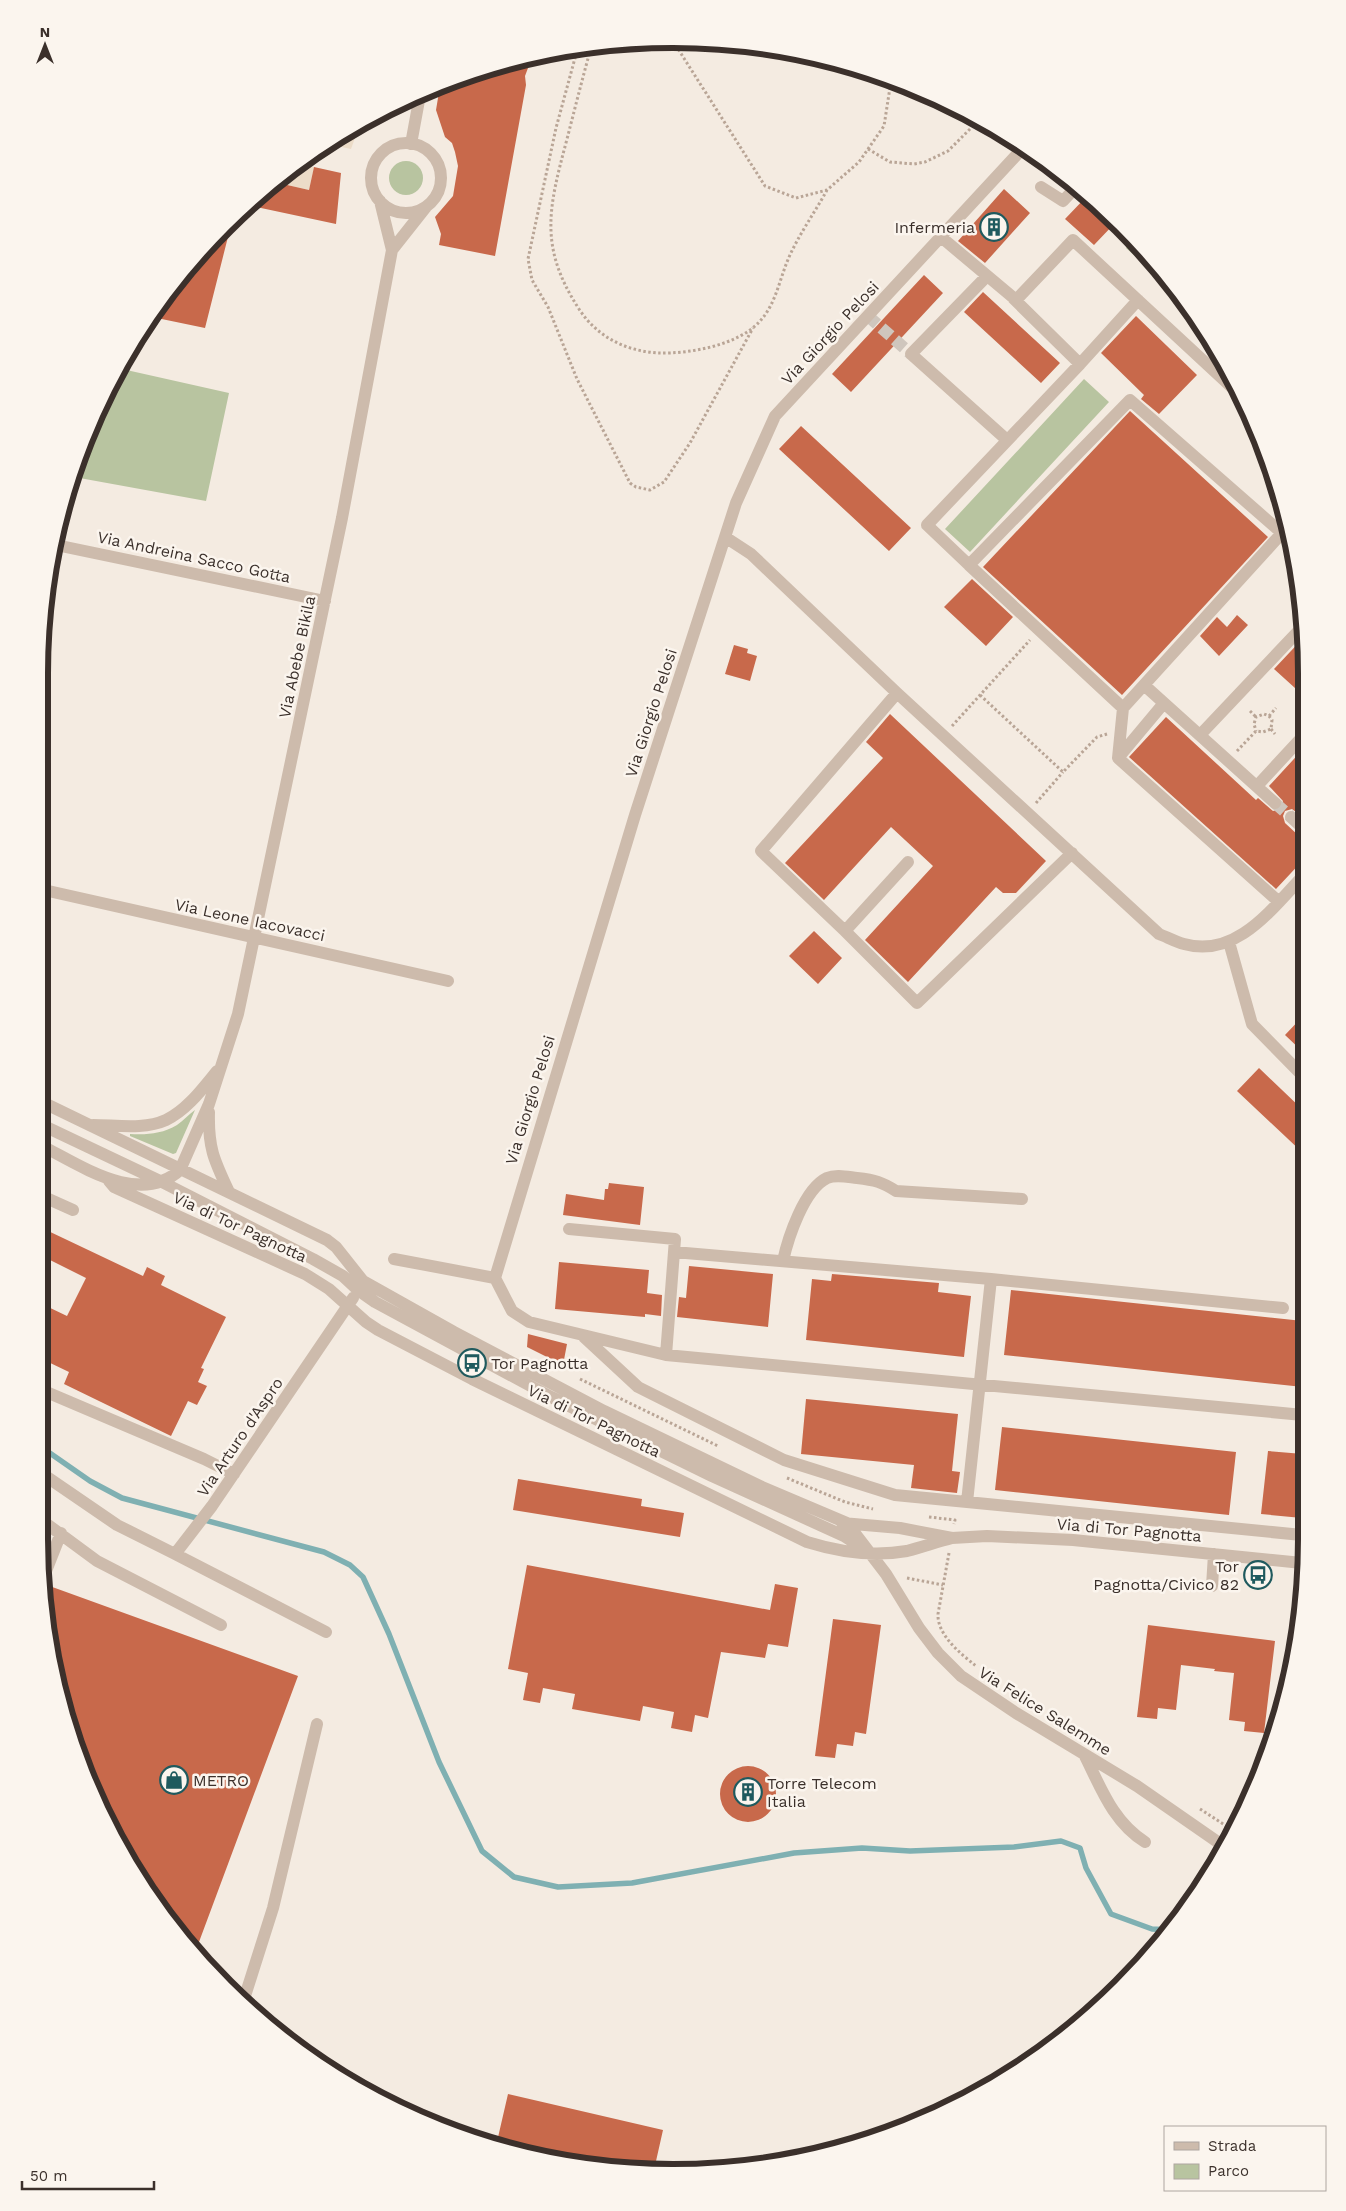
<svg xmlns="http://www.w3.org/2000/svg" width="1346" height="2211" viewBox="0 0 1346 2211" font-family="'Work Sans',sans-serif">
	<rect width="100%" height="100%" fill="#f4ebe1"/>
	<path fill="#b8c4a0" d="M389 178a17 17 0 1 1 34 0a17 17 0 1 1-34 0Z
		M1133,239L1150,255L1178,295L1126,248Z
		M122,369L229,393L206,501L74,477L87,431Z
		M1084,379L1109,402L970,552L945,529Z
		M195,1110L176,1153L173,1154L130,1136V1134C146,1135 162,1134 177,1125C183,1121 189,1114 195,1110Z"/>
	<path fill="#ecdcc8" d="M361,121L351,149L327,144L356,124Z
		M299,164L314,167L309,190L274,182Z"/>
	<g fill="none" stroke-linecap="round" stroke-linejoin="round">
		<path stroke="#7fb0b2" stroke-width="5.5" d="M44,1449L90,1481L122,1498L324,1552L350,1565L363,1577L389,1634L439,1762L482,1851L514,1877L558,1887L632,1883L794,1853L862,1848L910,1851L1014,1847L1061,1841L1080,1848L1086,1868L1111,1914L1152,1929L1171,1930"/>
	</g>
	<path fill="#c8694b" d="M526,59L528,68L525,76L526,85L495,256L439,245L441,234L435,217L453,196L458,166L455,152L452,143L445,137L436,110L440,86L469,72Z
		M314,167L341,173L336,224L247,205L274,182L309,190Z
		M1004,189L1030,213L985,263L958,241Z
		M1087,196L1115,223L1094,245L1065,219Z
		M232,221L205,328L152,317L170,287Z
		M924,275L943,293L851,392L832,374Z
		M983,292L1060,363L1041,383L964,312Z
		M1136,316L1197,375L1159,414L1141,399L1144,395L1101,353Z
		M1130,411L1268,537L1122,695L983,567Z
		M801,426L911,528L889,551L779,449Z
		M972,579L1013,617L986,646L944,607Z
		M1237,615L1248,625L1219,656L1200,636L1217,617L1227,627Z
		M1306,635V698L1274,669Z
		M734,645L748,649L747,653L757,656L750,681L725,674Z
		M890,714L1046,861L1016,893H1003L996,887L908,982L865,940L933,866L891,827L824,900L785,863L883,758L866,742Z
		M1166,717L1256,800L1258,798L1273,811L1281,809L1283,801L1269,786L1305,747V819L1292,809L1285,811L1283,816L1285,823L1299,836L1305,838V858L1276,889L1129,757Z
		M814,931L842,958L818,984L789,956Z
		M1304,1015V1053L1285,1035Z
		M1259,1068L1304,1111V1154L1237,1091Z
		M609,1183L644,1187L640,1225L563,1215L566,1194L604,1200L605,1189H608Z
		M44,1229L143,1276L147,1267L165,1276L161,1285L226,1317L201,1368L204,1369L198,1382L207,1386L197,1405L188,1401L171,1436L64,1384L69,1372L44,1360V1305L67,1316L86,1278L44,1257Z
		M559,1262L649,1270L647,1293L662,1295L661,1316L645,1314V1317L555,1309Z
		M689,1266L773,1274L768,1327L677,1317L679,1297L686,1298Z
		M832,1274L939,1283L938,1292L971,1296L964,1357L806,1340L812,1279L831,1281Z
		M1011,1290L1303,1321V1387L1004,1355Z
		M528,1334L567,1344L563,1365L527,1347Z
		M806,1399L958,1414L952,1471L960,1472L957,1493L911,1488L914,1465L801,1454Z
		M1002,1427L1236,1452L1229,1515L995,1490Z
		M1268,1451L1303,1454L1302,1518L1261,1514Z
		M518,1479L642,1499L641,1506L684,1513L680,1537L513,1510Z
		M527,1565L770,1610L775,1584L798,1588L788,1647L768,1644L765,1658L721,1652L708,1718L695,1715L692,1732L671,1728L674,1712L643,1706L640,1721L572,1709L575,1694L543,1688L540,1703L523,1700L528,1673L508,1669Z
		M44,1584L298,1676L196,1950L170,1924L104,1819L72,1742L44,1621Z
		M833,1619L881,1625L866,1734L855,1732L853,1746L837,1744L835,1758L815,1756Z
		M1148,1625L1275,1641L1264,1733L1244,1731L1245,1722L1229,1720L1234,1673L1214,1671L1215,1669L1181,1665L1176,1710L1158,1708L1157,1719L1137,1717Z
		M720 1794a28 28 0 1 1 56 0a28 28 0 1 1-56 0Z
		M508,2094L663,2130L654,2170L550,2160L496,2146Z"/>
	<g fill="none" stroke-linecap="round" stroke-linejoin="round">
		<path stroke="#cfc6bd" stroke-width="12" stroke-dasharray="12 6" stroke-linecap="butt" d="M868,316L911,354
			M1275,803L1291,817"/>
		<path stroke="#b9a596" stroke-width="3" stroke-dasharray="2.5 2.5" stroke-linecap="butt" d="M673,41L765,186L796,198L827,190L859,162L884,126L891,81
			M592,44C583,76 575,108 567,139C549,207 538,246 579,309C597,337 626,351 658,353C690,354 739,345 760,321C775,305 779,282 787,262C797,237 814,214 827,190
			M578,47L556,128L528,259L532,280L548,307L577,379L630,483L636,487L650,490L664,482L690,443L753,328
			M868,149L890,162L914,164L925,162L948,151L979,120
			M980,695L1063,772L1097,737L1107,734
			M1250,711L1256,717
			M1269,716L1276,708
			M952,726L1030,640
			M1271,729L1275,734
			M1237,751L1256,731L1263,732L1271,729L1272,720L1269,716L1264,714L1256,717L1254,724L1256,731
			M1036,803L1063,772
			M580,1379L718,1446
			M787,1478L845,1502L873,1509
			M929,1517L955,1520L954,1524
			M949,1553L938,1614C937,1635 961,1654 976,1666
			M907,1578L943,1585
			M1200,1809L1231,1829"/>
		<path stroke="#cdbbac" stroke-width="12" d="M371 178a35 35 0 1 1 70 0a35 35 0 1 1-70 0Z
			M411,144L420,95
			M1041,187L1063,201L1077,186
			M941,237L1016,300L1073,240L1237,392
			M392,250L426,207
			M987,276L911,354L1007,440
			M1013,298L1080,364L1138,300
			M1080,364L927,525L969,565L1130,400L1291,541
			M725,537L751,554L897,693L1159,934C1167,937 1176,942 1184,944C1237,959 1273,907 1305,874
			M56,545L325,601
			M969,565L1123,708L1282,533
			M1144,685L1275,803
			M897,693L761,851L845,931L908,862
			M1123,708L1118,758L1278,901
			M1200,735L1305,624
			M1118,758L1164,703
			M1257,786L1305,734
			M1291,817L1305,830
			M44,890L448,981
			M845,931L917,1003L1072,853
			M1229,942L1252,1024L1304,1077
			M44,1103L327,1240L336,1247L363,1281L454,1332L604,1411L762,1487L847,1523
			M209,1112C208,1148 214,1160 229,1192
			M93,1125C116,1125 144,1130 166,1120C187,1110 203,1088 217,1071
			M44,1126L162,1182L313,1259L343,1276L358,1290L375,1302L551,1397L712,1476L844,1536L870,1553
			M44,1147C83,1167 140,1206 180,1170L209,1104L238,1014L342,518L392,250L380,201
			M109,1181L114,1187L305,1274L329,1289L366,1322L378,1330L472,1379L807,1542C839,1552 873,1557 907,1551C922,1547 937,1542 952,1538
			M44,1197L73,1210
			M569,1229L675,1239L674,1252
			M394,1259L495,1278L635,815L736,503L775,416L1023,148
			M783,1261C788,1238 804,1189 827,1178C836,1174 848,1177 857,1178C875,1180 882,1182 896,1191L1022,1199
			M495,1278L512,1311L529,1322L666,1355L1303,1415
			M583,1336L638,1387L784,1460L895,1495L967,1502L991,1279L1283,1308
			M666,1355L674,1252L991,1279
			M44,1391L204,1459L234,1474
			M44,1475L117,1525L175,1554L212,1506L353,1298
			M967,1502L1302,1535
			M44,1522L97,1561L221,1625
			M842,1523L900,1528L952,1538L987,1536L1073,1540L1302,1563
			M847,1523L886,1574L919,1628L938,1653L961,1676L1016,1713L1137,1786L1222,1845
			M175,1554L326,1632
			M44,1576L61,1533
			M1212,1586L1214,1554
			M1085,1756C1101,1788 1113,1822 1145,1842
			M245,1996L273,1908L317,1724"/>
	</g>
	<defs>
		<symbol id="building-ring" viewBox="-11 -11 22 22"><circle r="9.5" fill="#fbf5ee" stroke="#1f5a5e" stroke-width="1.5"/><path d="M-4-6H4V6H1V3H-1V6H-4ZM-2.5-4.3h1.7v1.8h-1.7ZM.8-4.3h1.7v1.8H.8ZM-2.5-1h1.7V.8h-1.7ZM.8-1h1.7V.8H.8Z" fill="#1f5a5e"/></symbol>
		<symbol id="bus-ring" viewBox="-11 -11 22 22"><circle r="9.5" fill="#fbf5ee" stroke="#1f5a5e" stroke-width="1.5"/><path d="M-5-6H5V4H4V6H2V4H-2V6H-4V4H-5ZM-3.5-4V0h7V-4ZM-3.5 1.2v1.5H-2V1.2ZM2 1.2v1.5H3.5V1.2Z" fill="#1f5a5e"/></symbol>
		<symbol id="shop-ring" viewBox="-11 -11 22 22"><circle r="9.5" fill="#fbf5ee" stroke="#1f5a5e" stroke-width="1.5"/><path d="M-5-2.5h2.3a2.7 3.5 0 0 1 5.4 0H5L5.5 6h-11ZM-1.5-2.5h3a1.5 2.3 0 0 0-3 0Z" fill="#1f5a5e"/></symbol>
	</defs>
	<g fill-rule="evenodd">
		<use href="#building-ring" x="978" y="211" width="32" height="32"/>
		<use href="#bus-ring" x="456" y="1347" width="32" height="32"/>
		<use href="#bus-ring" x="1242" y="1559" width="32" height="32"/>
		<use href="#shop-ring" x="158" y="1764" width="32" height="32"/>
		<use href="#building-ring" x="732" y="1776" width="32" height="32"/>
	</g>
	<g text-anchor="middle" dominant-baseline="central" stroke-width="5" stroke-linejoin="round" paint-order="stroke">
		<g font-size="16" fill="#3b302b" stroke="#fbf5ee" text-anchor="start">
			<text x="975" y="227" text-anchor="end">Infermeria</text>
			<text x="491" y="1363">Tor Pagnotta</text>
			<text x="1239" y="1566" text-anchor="end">Tor<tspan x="1239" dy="18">Pagnotta/Civico 82</tspan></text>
			<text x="193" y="1780">METRO</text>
			<text x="767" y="1783">Torre Telecom<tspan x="767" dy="18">Italia</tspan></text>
		</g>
		<g font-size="16" fill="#3b302b" stroke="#fbf5ee">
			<text transform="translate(830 333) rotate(-47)">Via Giorgio Pelosi</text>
			<text transform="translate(194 557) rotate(12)">Via Andreina Sacco Gotta</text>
			<text transform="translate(297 657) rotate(-78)">Via Abebe Bikila</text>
			<text transform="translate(651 713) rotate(-72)">Via Giorgio Pelosi</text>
			<text transform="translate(250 920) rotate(12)">Via Leone Iacovacci</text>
			<text transform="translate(530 1100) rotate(-73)">Via Giorgio Pelosi</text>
			<text transform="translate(240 1227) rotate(25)">Via di Tor Pagnotta</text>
			<text transform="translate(594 1421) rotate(26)">Via di Tor Pagnotta</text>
			<text transform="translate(240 1437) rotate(-56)">Via Arturo d'Aspro</text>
			<text transform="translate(1129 1530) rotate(5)">Via di Tor Pagnotta</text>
			<text transform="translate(1045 1711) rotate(32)">Via Felice Salemme</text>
		</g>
	</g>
	<path d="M0 0H1346V2211H0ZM673 48H673A625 625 0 0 1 1298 673V1539A625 625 0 0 1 673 2164H673A625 625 0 0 1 48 1539V673A625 625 0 0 1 673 48Z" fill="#fbf5ee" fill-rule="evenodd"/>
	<path fill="none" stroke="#3b302b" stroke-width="6" d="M673 48H673A625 625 0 0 1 1298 673V1539A625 625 0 0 1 673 2164H673A625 625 0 0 1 48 1539V673A625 625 0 0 1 673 48Z"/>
	<rect x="1164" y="2126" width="162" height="65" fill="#fbf5ee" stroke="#aea6a0"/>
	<rect x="1174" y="2142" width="25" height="8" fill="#cdbbac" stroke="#aea6a0"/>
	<text x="1208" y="2151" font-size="15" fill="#3b302b">Strada</text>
	<rect x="1174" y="2164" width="25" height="15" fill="#b8c4a0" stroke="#aea6a0"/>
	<text x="1208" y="2176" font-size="15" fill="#3b302b">Parco</text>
	<g transform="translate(45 45)" stroke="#fbf5ee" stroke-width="4" paint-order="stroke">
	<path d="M0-4L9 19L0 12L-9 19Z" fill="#3b302b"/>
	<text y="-8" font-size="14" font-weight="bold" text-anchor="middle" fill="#3b302b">N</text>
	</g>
	<path d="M22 2181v8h132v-8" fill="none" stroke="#3b302b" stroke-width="2.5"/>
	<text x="30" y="2181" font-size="15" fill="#3b302b" stroke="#fbf5ee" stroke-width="4" paint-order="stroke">50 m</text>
</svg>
